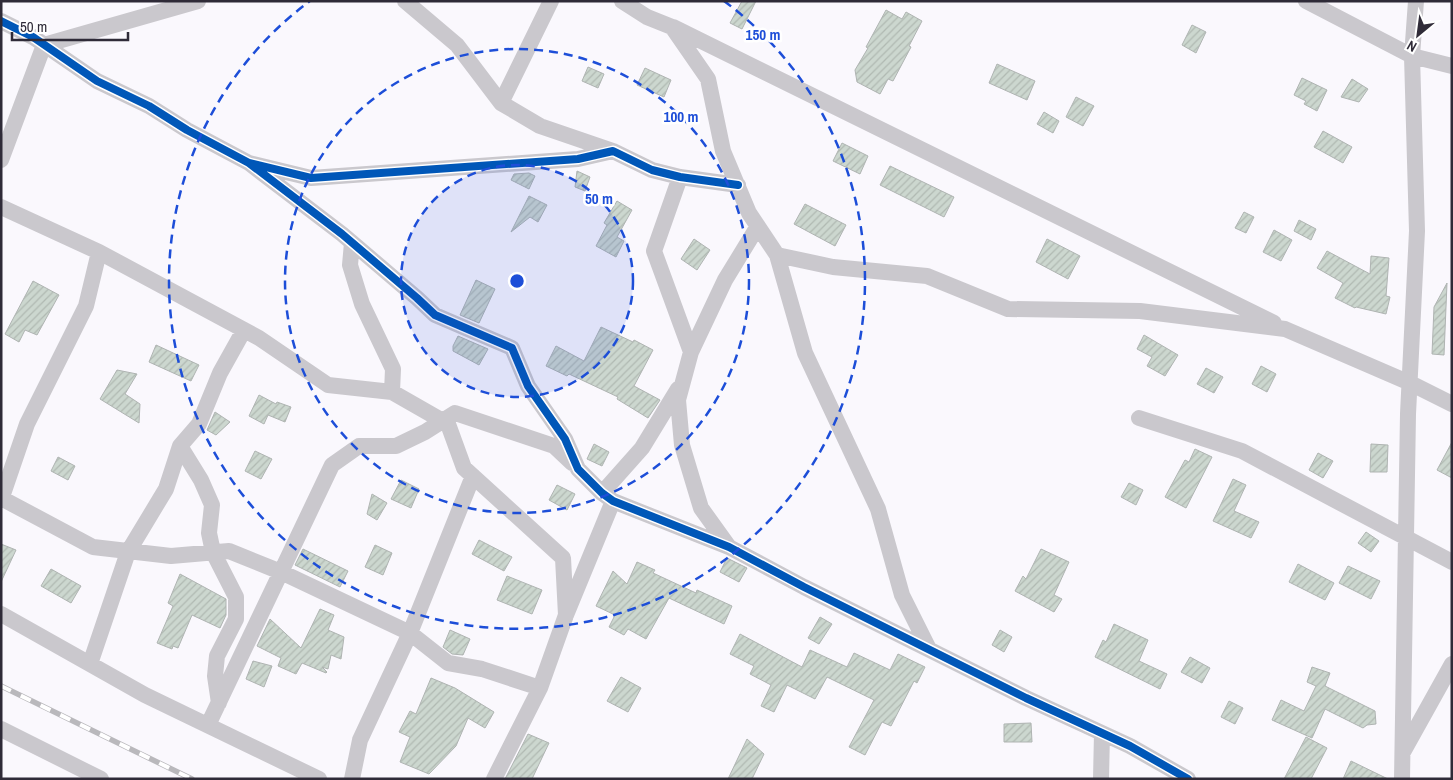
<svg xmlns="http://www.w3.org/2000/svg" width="1453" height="780" viewBox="0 0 1453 780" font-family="'Archivo Narrow',sans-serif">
	<defs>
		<pattern id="building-hatch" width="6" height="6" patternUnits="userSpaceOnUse" patternTransform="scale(1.25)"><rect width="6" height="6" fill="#ccd7cf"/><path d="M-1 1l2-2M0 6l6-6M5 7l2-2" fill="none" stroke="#b0b9b2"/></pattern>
	</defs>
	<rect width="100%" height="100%" fill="#faf8fd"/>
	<path fill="url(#building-hatch)" stroke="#afb4b2" d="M742,1H756L742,29L730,23Z
		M886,10L902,19L906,12L922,21L909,46L911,47L893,81L888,79L880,94L857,82L855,70L868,48L866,47Z
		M1192,25L1206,32L1196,53L1182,45Z
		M997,64L1035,81L1027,100L989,83Z
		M588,67L604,74L598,88L582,81Z
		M645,68L671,80L664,97L637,85Z
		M1302,78L1327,90L1317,111L1304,104L1306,101L1294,95Z
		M1352,79L1368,89L1359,102L1341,97Z
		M1076,97L1094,106L1083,126L1066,117Z
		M1044,112L1059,121L1053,133L1037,124Z
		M1323,131L1352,147L1343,163L1314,147Z
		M842,143L868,156L860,174L833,161Z
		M890,166L954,197L944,217L880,185Z
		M577,171L590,177L585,191L575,187Z
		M529,173L535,176L529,189L511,180L514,174Z
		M529,196L547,205L538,222L530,217L511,232Z
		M617,201L632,210L617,237L624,241L616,257L596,246L607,225L604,223Z
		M805,204L846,225L835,246L794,224Z
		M1244,212L1254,217L1246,233L1235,228Z
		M1299,220L1316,229L1311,240L1294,231Z
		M1274,230L1292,240L1281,261L1263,252Z
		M694,239L710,250L697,270L681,259Z
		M1047,239L1080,256L1068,279L1036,262Z
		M1327,251L1370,274L1371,256L1389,258L1386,296L1390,297L1386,314L1356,307L1355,308L1335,298L1343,283L1317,268Z
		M476,280L495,289L479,323L460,315Z
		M33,281L59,295L37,335L25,330L19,342L5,334Z
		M1447,283L1444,355L1432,354L1434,307Z
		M601,327L633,342L634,340L653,350L634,386L660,400L648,418L617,399L618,397L569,374L567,376L546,366L556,346L584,361Z
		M1144,335L1178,355L1165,376L1147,366L1152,357L1137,349Z
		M458,336L488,349L479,365L453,351V346Z
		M156,345L199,365L191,381L149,362Z
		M1261,366L1276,374L1267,392L1252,384Z
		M1206,368L1223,377L1214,393L1197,384Z
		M117,370L137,374L125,394L140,404L139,423L100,399Z
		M259,395L276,404L277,402L291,407L285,422L268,415L264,424L249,416Z
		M215,412L230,422L216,435L207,430Z
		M1452,442V478L1437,470Z
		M594,444L609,452L602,466L587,459Z
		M1371,444L1388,445L1387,472H1370Z
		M1195,449L1212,457L1186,508L1165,497L1185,460L1189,462Z
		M255,451L272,459L261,479L245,471Z
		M1318,453L1333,461L1323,478L1309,470Z
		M58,457L75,466L68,480L51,471Z
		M1233,479L1246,485L1234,511L1259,522L1251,538L1213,521Z
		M401,480L419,489L411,508L391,499Z
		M1129,483L1143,490L1136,505L1121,497Z
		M557,485L575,494L567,510L549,500Z
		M372,494L387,503L377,520L367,514Z
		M1366,532L1379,541L1371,552L1358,543Z
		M479,540L512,557L504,571L472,554Z
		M1,544L16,550L1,582Z
		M375,545L392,553L383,575L365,567Z
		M303,549L348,571L340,587L295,565Z
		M1041,549L1069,562L1054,595L1062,599L1054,612L1015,591L1023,576L1026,579Z
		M727,558L747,568L739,582L720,572Z
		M637,562L655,570L653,573L696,593L697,590L732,606L724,624L669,598L646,639L628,629L624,635L609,627L615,615L596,606L613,571L627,584Z
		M1298,564L1334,583L1325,600L1289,582Z
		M1348,566L1380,581L1371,599L1339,583Z
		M51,569L81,586L71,603L41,586Z
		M180,574L226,599V615L220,628L192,615L178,648L173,646L172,649L157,643L173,606L168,603Z
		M507,576L542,590L532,614L497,600Z
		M320,609L334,615L328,630L344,637L341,659L331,655L328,669L322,667L327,672L326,673L302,663L296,674L278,666L281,658L257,646L270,619L301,648Z
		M820,617L832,624L819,644L808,638Z
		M1114,624L1148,640L1139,661L1167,674L1160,689L1095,657L1103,640L1106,642Z
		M450,630L470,639L463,655L452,654L443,647Z
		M1000,630L1012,637L1004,652L992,645Z
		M740,634L802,667L810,650L847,667L854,653L890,670L898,654L925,667L917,683L914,681L891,726L882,722L865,755L849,747L874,700L827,677L815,699L787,685L774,712L761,706L771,685L750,674L754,666L730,654Z
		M1190,657L1210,668L1202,683L1181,672Z
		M253,661L272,666L264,687L246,679Z
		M1312,667L1330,673L1325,686L1375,711L1376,724L1367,725L1363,728L1325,709L1312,738L1272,720L1281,700L1304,711L1316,686L1307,682Z
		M621,677L641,688L628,712L607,701Z
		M431,678L455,688L494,712L485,728L468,718L456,746L429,774L400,762L410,737L399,732L410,711L416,714Z
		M1229,701L1243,708L1235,724L1221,717Z
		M1031,723L1032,742H1004V724Z
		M528,734L549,743L532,779H505Z
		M1306,737L1327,748L1311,779H1284Z
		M747,739L764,754L752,779H728Z
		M1351,761L1388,779H1343Z"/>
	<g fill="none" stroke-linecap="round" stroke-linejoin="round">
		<path stroke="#cac8cd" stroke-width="16" d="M405,1L457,45L501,103L540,126L613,151
			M622,1L647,17L672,27L708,79L723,151L749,213L777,255L805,353L878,509L902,595L928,647
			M1306,1L1412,56L1452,66
			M1,21L33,37L97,81L149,106L187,130L249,163L311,178L578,159L613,151L652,170L680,177L738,185
			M673,27L1274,323
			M501,103L551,1
			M1,160L44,45L198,1
			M249,163L342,234L417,298L435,315L512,348L528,386L565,439L578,469L602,493L613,501L729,547L804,587L1026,698L1130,746L1188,779
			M680,177L654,251L691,352L678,400L682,445L701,508L729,547
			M1,207L99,252L259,338L328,385L392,392
			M352,243L350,265L362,304L393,369L392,392L448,424L464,468L563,558L566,615
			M777,255L833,267L927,276L1008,309L1140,311L1285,329L1410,383L1452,404
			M691,352L725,280L758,226
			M1139,418L1242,451L1452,562
			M180,446L201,480L212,505L209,533L213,552L236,597V619L217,656L215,676L219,703
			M602,493L642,448L678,389
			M1,498L93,547L171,556L229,551L281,572L410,633L448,663L482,669L540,688
			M1,500L27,424L86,306L99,252
			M1,614L145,695L319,779
			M90,664L128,552L166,489L180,446L199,424L220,373L244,330
			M208,725L332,465L359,446H396L425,432L455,413L554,446L572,463
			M1,729L101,779
			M1403,752L1452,664
			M352,779L360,740L410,633L473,476
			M494,779L540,688L566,615L613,501
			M1101,779L1102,733
			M1402,779L1408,414L1417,231L1412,56L1416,1"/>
		<defs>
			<path id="rail" d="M1,686L192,779"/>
		</defs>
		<use href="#rail" stroke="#b9b8bc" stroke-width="5.5"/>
		<use href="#rail" stroke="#fff" stroke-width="4" stroke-dasharray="11" stroke-linecap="butt"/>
		<defs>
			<path id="cycleway" d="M1,21L33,37L97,81L149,106L187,130L249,163L311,178L578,159L613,151L652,170L680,177L738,185
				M249,163L342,234L417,298L435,315L512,348L528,386L565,439L578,469L602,493L613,501L729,547L804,587L1026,698L1130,746L1188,779"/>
		</defs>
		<use href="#cycleway" stroke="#fff" stroke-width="11"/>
		<use href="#cycleway" stroke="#0057b8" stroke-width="8"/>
	</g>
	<circle cx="517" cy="281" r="116" fill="#1d4ed8" fill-opacity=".12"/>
	<g fill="none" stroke="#1d4ed8" stroke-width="2.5" stroke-dasharray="9 6">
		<circle cx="517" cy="281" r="116"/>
		<circle cx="517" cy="281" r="232"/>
		<path d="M724 1A348 348 0 1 1 310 1"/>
	</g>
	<circle cx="517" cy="281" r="8" fill="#1d4ed8" stroke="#fff" stroke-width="2.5"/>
	<g font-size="15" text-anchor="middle" font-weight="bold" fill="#1d4ed8" stroke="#fff" stroke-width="5" stroke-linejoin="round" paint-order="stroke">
		<text x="763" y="40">150 m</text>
		<text x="681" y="122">100 m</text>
		<text x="599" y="204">50 m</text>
	</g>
	<rect width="1453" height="780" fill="none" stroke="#2f2b38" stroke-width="5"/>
	<g transform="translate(1418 35) rotate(209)" stroke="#ffffff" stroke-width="4" paint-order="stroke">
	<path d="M0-4L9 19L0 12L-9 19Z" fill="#2f2b38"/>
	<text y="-8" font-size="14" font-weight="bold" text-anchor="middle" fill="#2f2b38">N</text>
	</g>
	<path d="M12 32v8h116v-8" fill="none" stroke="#2f2b38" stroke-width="2.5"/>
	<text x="20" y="32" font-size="15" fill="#2f2b38" stroke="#ffffff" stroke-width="4" paint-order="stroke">50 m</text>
</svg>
